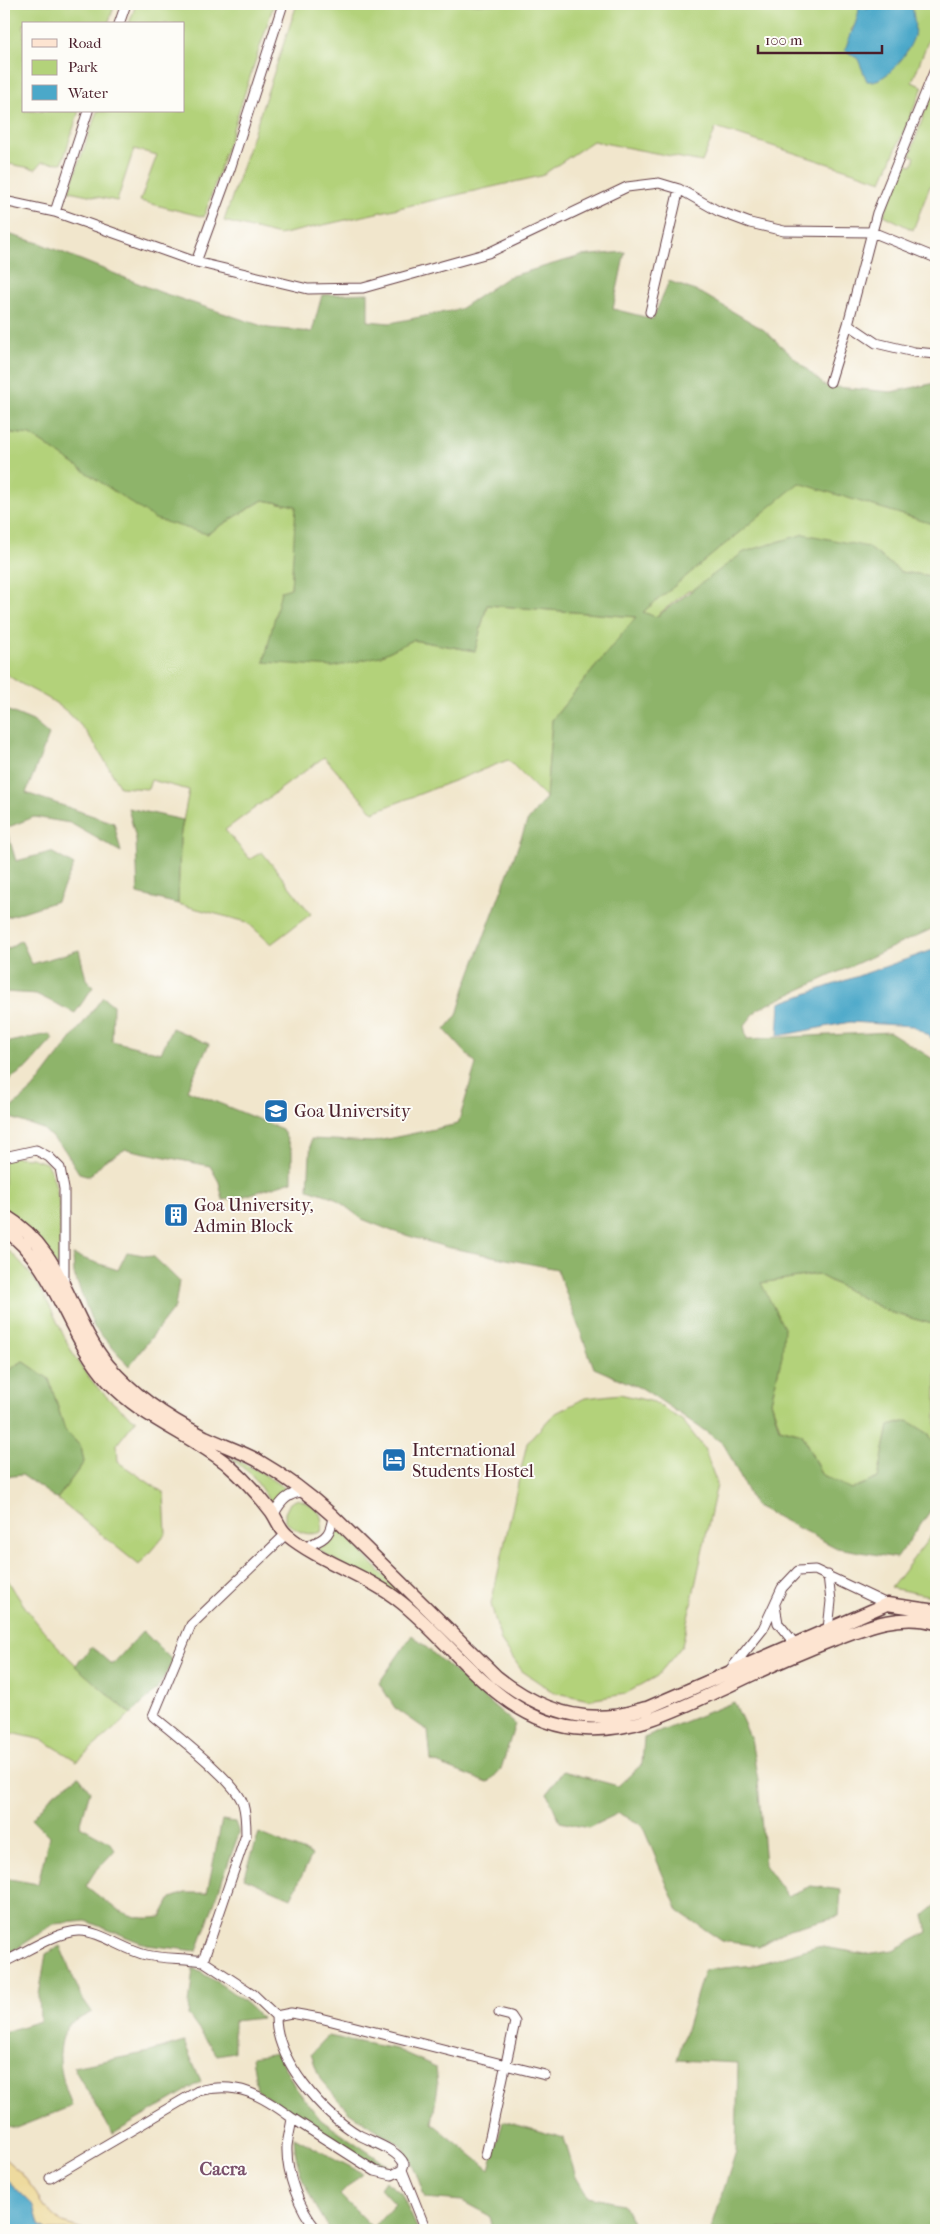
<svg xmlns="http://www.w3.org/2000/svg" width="940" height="2234" viewBox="0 0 940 2234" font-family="'IM FELL French Canon',serif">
	<rect width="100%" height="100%" fill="#fdfcf7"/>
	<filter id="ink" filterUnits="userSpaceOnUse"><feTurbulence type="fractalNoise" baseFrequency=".02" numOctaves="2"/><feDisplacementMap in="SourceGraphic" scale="10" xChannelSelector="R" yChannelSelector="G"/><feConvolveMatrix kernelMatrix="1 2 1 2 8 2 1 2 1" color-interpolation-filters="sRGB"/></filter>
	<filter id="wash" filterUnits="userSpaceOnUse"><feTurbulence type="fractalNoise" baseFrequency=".0096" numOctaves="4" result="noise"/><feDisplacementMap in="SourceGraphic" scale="20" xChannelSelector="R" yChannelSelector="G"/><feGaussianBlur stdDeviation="1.12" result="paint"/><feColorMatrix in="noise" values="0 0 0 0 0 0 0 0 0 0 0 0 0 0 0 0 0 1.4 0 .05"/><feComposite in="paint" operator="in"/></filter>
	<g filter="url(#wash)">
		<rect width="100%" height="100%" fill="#f1e6cc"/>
		<path fill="#b3d27a" stroke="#7e7852" d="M4,4H115L108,24H24V111H79L62,163L42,162L36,169L4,163Z
			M136,4H274L204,217L140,201L157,155L134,149L117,201L69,191L97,111H184V24H129Z
			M297,4H871L851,30L867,81L914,37L912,4H936V32L932,31L912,82L923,87L882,181L716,128L702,162L593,141L541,176L279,235L224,221Z
			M936,80V188L930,186L913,230L884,215L904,163L912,165L915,157L910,155Z
			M4,432L31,435L80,468L207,534L263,500L297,506L291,588L380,656L413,640L475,651L487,605L636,617L552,720L546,798L508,760L373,812L324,757L225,830L250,859L262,852L311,914L271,944L247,922L178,904L180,837L189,790L151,780L148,789L120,787C101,755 89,727 57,704C40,692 20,686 4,672C4,657 11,642 4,629Z
			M799,482L936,525V574L932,576L901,572L868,547L688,591L655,617L643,612Z
			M14,1157L31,1158L46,1163C65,1193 59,1233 59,1268L4,1210V1160Z
			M9,1251C41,1278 54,1318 73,1354C88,1380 112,1405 136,1420L117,1444L118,1462L164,1493L166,1533L139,1565L57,1499L84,1462L81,1447L65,1430L49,1379L23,1361L4,1373V1276Z
			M817,1274L889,1312L936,1325V1449L929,1434L907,1421L889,1426L878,1478L851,1490L821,1474L802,1434L780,1428L771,1401L782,1356L760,1283Z
			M620,1394L654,1402L683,1421L704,1448L717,1484L682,1646L657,1676L625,1694L589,1700L553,1692L522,1671L501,1641L491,1604L527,1443L554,1414L585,1398Z
			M227,1455L262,1473L289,1491L275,1500L273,1506L252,1475Z
			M298,1499C316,1506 325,1513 321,1532C305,1537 297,1531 285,1521V1513L290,1503Z
			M339,1528L419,1613L317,1549C330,1545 334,1540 339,1528Z
			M936,1529V1597L891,1588Z
			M4,1572C30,1626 85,1675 131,1714L77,1761L43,1740L12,1733L4,1743Z"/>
		<path fill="#8eb46a" stroke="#6c6a4a" d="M4,233L39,243L160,292L268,328L312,332L322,295L368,293V321L390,323L460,309L508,277L581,256L625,252L613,309L653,319L669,281L703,294L764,330L825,386L891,392L936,383V525L799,483L643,612L656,617L744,552L804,534L868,547L901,572L932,576L936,574V927L758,1009L744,1026L747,1039L890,1032L933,1059L936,1065V1325L889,1312L817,1274L761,1283L784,1328L782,1356L771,1401L779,1428L802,1434L821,1474L851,1489L878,1478L889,1426L908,1421L929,1434L936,1449V1503L897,1558L837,1548L754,1505L724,1444L645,1390L594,1368L557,1269L446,1247L392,1231L362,1219L333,1197L308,1189L311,1139L373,1142L458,1124L476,1064L445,1030L457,1015L465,988L527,822L546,798L552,720L636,617L487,605L475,651L413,640L380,656L333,667L264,662L281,591L291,588L296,506L263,500L207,534L155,519L31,435L4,432Z
			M4,709L33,721L49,735L26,793L114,823L121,852L70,823L34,817L6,828L16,861L51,852L74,865L57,901L4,918Z
			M128,808L183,820L180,837L178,904L138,894L136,839Z
			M21,940L32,964L79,950L86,979L93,987L75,1013L36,994L4,992V951Z
			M103,997L113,1005L112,1041L161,1053L172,1028L209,1044L187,1090L282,1129L292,1150V1181L238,1198L223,1200L219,1182L210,1166L126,1149L104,1161L90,1176L79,1173L64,1149L43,1129L11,1118V1108L33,1089Z
			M49,1034L53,1039L28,1067L4,1083V1043Z
			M127,1252L154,1257L179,1281L175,1307L129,1366L94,1327L74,1274L73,1255L118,1270Z
			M23,1361L49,1379L65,1430L81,1447L84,1462L57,1499L22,1475L4,1477V1373Z
			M143,1631L173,1661L156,1691L131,1714L75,1666L92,1647L112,1665Z
			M412,1635L515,1724L501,1769L488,1783L431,1761L428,1731L395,1708L379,1683Z
			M734,1702L751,1739L758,1781L765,1865L787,1896L811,1886L841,1890L839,1916L789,1929L759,1946L722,1941L678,1911L642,1825L619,1813L588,1828L560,1822L547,1793L563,1771L618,1786L642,1764L644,1738Z
			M79,1776L90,1791L80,1826L109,1842L115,1850L94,1873L86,1886C110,1905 129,1923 161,1917L171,1898L185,1893H207L222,1820L235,1822L239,1833L197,1951L147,1945L86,1921L54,1924L4,1957V1878L38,1884L49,1836L32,1819L54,1793Z
			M259,1833L312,1855L291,1898L244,1878Z
			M936,1905V2230H711L736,2151L738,2063L677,2060L704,1970L755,1965L817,1946L866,1954L893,1950L928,1932L924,1915Z
			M60,1946L81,1996L92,2012L67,2025C54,2057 61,2075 72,2106L16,2128L4,2125V2032L40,2021L39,1995L46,1954Z
			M193,1968C218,1982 241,1996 261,2018L234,2021V2052L217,2055L188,2015Z
			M328,2036L396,2049L436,2067L438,2086L432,2123L490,2170L503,2121L564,2138L576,2177L588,2197L623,2204L636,2230H493L490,2216L462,2201L425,2198L415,2170L403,2147L349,2112L320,2079L311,2054Z
			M184,2042L201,2082L113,2134L73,2067L150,2052Z
			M277,2053L295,2087L321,2120L386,2164V2168H377L307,2126L257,2090L252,2057Z
			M294,2137L362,2173L340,2195L373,2228L395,2204L380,2188L385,2181L401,2193L418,2230H330C311,2198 296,2176 294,2137Z"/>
		<path fill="#eeda9e" stroke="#9c7c64" d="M4,2158L21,2173L35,2191L41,2203L62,2223L86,2230H47L39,2225L34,2206L4,2177Z"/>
		<path fill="#4ba8c9" stroke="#4a647a" d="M871,4H912C913,14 917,30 913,39C907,55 886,84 867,81L858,59L845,50C849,36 858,22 859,8L868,9Z
			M936,949V1041L913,1026L850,1022L778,1036L780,1003Z
			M4,2177L34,2206L39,2225L47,2230H4Z"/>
	</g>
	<g filter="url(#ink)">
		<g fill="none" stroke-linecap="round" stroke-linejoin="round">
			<defs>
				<path id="minor" d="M119,24L126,4
					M4,201L55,212L196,262L308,289L363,288L488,253L627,187L659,183L679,189L718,211L750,223L784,231L872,232L936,258
					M55,212L88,111
					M196,262L230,169L283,4
					M650,312L679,189
					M848,324L876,343L914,352L936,354
					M830,382L848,324L877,213L936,67
					M4,1157L36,1150L49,1157L60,1168L64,1189V1284
					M274,1514C281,1501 288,1493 303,1492
					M286,1534L191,1625L153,1716C174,1734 236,1781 243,1804C246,1814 246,1825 246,1835L203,1961L253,1994L276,2016C276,2061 322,2113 359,2135C372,2142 398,2150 404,2164L402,2170L392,2175L375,2171L292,2118C291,2127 288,2137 287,2146C286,2174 299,2209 317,2230
					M311,1544C327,1539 331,1532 333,1516
					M828,1575L831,1601L828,1629
					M775,1606L778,1623L795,1644
					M730,1670L763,1629L782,1588L798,1571L815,1570L887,1604
					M4,1962C24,1953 56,1932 78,1931C99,1930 124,1950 146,1955C164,1959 185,1958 203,1961
					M276,2016L291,2013L320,2018L545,2075
					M486,2155L515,2022L511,2016L499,2013
					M402,2170L426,2230
					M50,2178L198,2091C238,2081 261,2095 292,2118"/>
				<path id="secondary" d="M4,1215C66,1252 67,1315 108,1365C134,1396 169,1419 205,1437C222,1445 240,1451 257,1460C283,1475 310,1495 333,1516L497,1677C530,1703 569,1721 613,1716C624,1715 636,1710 647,1708L887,1604L936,1611
					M4,1229C57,1266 65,1333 108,1381C143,1419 188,1433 227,1464C243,1478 258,1494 271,1511C277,1519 279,1528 287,1535C321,1563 368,1575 402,1603C460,1650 503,1725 585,1729C637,1732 682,1707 728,1686C763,1669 799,1653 835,1639C868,1626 900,1613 936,1623"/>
			</defs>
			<use href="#minor" stroke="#633d43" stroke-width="11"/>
			<use href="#secondary" stroke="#633d43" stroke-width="15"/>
			<use href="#minor" stroke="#fff" stroke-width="9"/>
			<use href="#secondary" stroke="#fde4d1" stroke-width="12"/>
		</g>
	</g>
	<defs>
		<symbol id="university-square" viewBox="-11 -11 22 22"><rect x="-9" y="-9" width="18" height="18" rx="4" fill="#1f6fb2" stroke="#fdfcf7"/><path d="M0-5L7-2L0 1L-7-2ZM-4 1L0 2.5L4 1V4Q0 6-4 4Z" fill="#fff"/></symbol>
		<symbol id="building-square" viewBox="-11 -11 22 22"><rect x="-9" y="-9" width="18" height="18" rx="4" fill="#1f6fb2" stroke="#fdfcf7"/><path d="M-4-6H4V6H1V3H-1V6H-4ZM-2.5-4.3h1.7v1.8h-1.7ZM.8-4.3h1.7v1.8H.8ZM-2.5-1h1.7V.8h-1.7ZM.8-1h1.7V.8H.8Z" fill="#fff"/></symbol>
		<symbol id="hotel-square" viewBox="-11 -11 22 22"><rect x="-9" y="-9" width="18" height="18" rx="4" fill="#1f6fb2" stroke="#fdfcf7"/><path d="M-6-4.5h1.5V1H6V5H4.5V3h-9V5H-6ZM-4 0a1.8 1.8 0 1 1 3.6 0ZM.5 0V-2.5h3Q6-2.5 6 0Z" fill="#fff"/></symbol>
	</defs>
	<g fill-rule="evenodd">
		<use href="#university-square" x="262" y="1097" width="28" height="28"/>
		<use href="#building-square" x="162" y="1201" width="28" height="28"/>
		<use href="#hotel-square" x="380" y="1446" width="28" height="28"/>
	</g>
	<g text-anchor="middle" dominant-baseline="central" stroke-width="4" stroke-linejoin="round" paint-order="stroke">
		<g font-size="18" fill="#4a1f2b" stroke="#fdfcf7" text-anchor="start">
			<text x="294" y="1111">Goa University</text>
			<text x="194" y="1205">Goa University,<tspan x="194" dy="21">Admin Block</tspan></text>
			<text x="412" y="1450">International<tspan x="412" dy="21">Students Hostel</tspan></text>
		</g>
		<g font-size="19" font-weight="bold" fill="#7a516b" stroke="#fdfcf7">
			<text x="223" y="2169">Cacra</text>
		</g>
	</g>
	<rect width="940" height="2234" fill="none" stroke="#fdfcf7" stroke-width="20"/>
	<rect x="22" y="22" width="162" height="90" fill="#fdfcf7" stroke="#b5a4a5"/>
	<rect x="32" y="39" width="25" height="8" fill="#fde4d1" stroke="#b5a4a5"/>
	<text x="68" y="48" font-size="15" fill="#4a1f2b">Road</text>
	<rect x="32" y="60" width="25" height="15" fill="#b3d27a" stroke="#b5a4a5"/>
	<text x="68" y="72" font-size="15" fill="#4a1f2b">Park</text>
	<rect x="32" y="85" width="25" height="15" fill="#4ba8c9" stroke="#b5a4a5"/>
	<text x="68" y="98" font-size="15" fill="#4a1f2b">Water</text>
	<path d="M758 45v8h124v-8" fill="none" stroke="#4a1f2b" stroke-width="2.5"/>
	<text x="765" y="45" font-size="15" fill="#4a1f2b" stroke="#fdfcf7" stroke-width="4" paint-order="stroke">100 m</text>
</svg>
